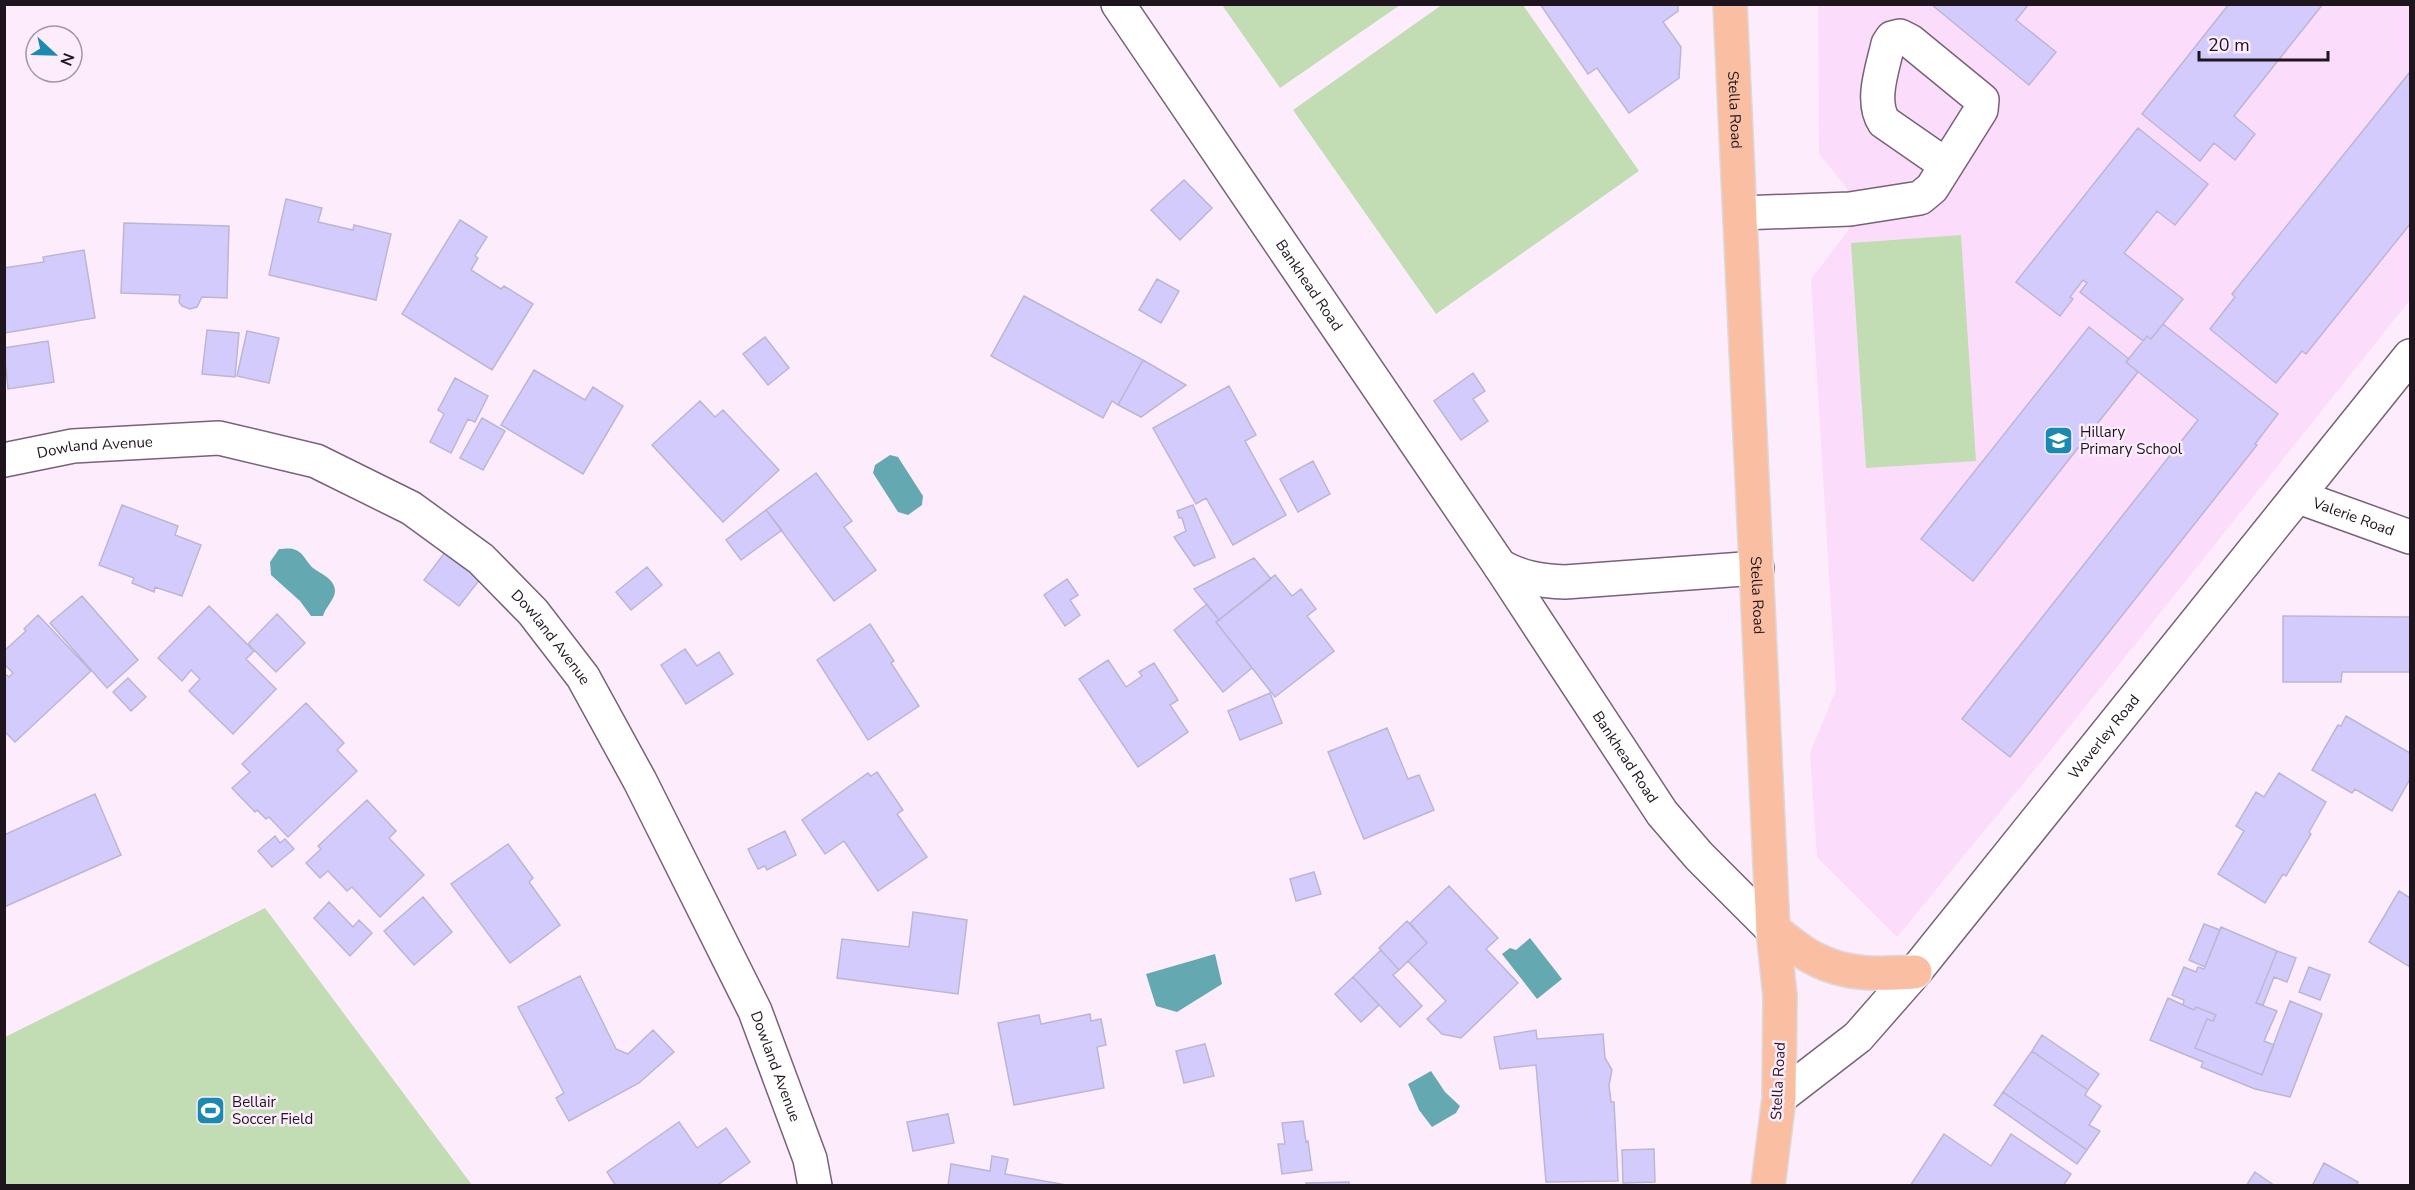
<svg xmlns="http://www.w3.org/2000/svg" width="2415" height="1190" viewBox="0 0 2415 1190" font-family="'Nunito Sans',sans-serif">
	<rect width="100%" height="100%" fill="#fdedfc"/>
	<path fill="#fcdcfb" d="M1818,5H2410V300L2050,751L1897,937L1817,857L1810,753L1836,690L1811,279L1848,231L1850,209L1847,188L1819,154Z"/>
	<path fill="#c2ddb4" d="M1443,4L1523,5L1639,171L1436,314L1293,110Z
		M1222,5H1400L1280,88Z
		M1961,235L1976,461L1866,468L1851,243Z
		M265,908L472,1185H5V1037Z"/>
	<path fill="#64a8b2" d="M890,455L898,457L923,496L922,505L908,515L898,512L873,473L875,465Z
		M279,549C283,549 289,548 293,549C303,551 306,562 313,568C321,574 335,579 335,591C335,599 325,608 323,616H311L300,601L271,575L270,562Z
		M1530,938L1562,979L1537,999L1502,954L1510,948L1516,950Z
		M1215,954L1222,984L1177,1012L1156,1006L1146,974Z
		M1431,1071L1445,1092L1460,1106L1456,1113L1432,1127L1419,1110L1408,1084Z"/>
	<path fill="#d4cbfd" stroke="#bbb6d4" stroke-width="1.5" d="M1540,4H1678V11L1663,22L1681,47L1679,78L1629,113L1597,68L1588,74Z
		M1931,4H2029L2016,20L2056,52L2029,85Z
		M2229,4H2323L2234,116L2255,134L2235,160L2214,143L2200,161L2142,114Z
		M2410,72V224L2306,354L2302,351L2276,383L2210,329L2235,297L2232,294Z
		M2138,128L2208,184L2175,225L2157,211L2124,253L2183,299L2151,339L2147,336L2143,341L2080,292L2087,283L2083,280L2070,297L2073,299L2060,316L2016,282Z
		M1184,180L1212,208L1180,240L1151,210Z
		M286,199L322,208L318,222L353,230L354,225L391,234L376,300L269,275Z
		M460,220L487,237L475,256L478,258L471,270L501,289L504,286L533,304L492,370L402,314Z
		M124,223L229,226L227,298L202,297L197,307L190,309L182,306L179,302L180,295L121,293Z
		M84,250L95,318L4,333V268L44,262L43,257Z
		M1157,279L1179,291L1161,323L1139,310Z
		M1024,296L1143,360L1118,405L1112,401L1103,418L991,356Z
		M2163,324L2278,414L2255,444L2257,445L2010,757L1962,719L2198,420L2126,362L2147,336L2151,339Z
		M2089,327L2129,359L2126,362L2138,372L1973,581L1921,539Z
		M207,330L239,333L235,377L202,374Z
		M247,331L279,338L269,383L237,376Z
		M765,337L789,368L768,385L743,354Z
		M48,341L54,382L8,389L4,348Z
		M1143,360L1186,385L1141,417L1118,405Z
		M534,370L585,400L593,387L623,406L583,474L501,425Z
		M1473,373L1485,391L1473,399L1488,421L1461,440L1434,401Z
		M455,378L488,396L475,422L468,419L451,453L430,442L444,414L438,410Z
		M1229,386L1256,435L1245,441L1286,515L1233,545L1206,498L1196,504L1153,428Z
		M700,401L715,417L723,410L779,470L723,522L652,445Z
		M482,418L505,431L483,470L460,458Z
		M1313,461L1330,494L1298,512L1280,479Z
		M816,473L852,521L844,527L876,570L834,601L766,510Z
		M122,505L178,526L175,535L201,545L182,596L155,587L154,592L132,583L134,578L99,565Z
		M1193,505L1215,557L1194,566L1174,537L1186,531L1182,518H1179L1177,511Z
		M766,510L782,530L741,560L726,540Z
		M446,551L481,578L459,606L424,580Z
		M1254,558L1271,579L1219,620L1194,589Z
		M647,567L662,585L631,610L616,592Z
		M1275,575L1292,596L1301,589L1316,609L1307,616L1334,651L1275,697L1216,622Z
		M1067,579L1078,595L1070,600L1080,615L1065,626L1044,595Z
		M82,596L138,660L107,688L50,623Z
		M1207,604L1219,620L1216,622L1252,668L1223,692L1174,630Z
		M209,606L254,651L246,659L276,689L233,734L189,691L200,679L191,670L182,681L158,658Z
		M277,614L305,643L276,672L248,644Z
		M38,615L91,671L15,742L4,731V673L9,677L13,673L4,664V651L26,631L24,629Z
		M2283,616L2410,617V672H2342L2341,682H2283Z
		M870,624L894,661L891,663L919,706L868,740L817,660Z
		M685,649L697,666L719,652L733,674L686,704L661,665Z
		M1108,660L1126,687L1142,676L1139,672L1154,663L1178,700L1170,705L1188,732L1138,767L1079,679Z
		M128,678L146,697L131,711L113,692Z
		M1270,693L1282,723L1240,740L1228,711Z
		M306,703L344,743L337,750L357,771L288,837L269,817L266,819L257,810L255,812L232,788L250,772L242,764Z
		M2346,716L2410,753V779L2392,811L2355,789L2352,793L2312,770L2338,725L2341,726Z
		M1387,728L1408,779L1419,775L1434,810L1364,839L1328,752Z
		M877,772L903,810L897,814L927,857L878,891L844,841L825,854L802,820L868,773L871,776Z
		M2279,773L2326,802L2309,832L2311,834L2286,876L2283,874L2265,903L2218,874L2244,831L2236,826L2256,792L2264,797Z
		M95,794L121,855L4,907V835Z
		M367,800L396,831L389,838L424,875L380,917L352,887L347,891L328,871L320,878L306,863L321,849L318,846Z
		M785,831L796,855L767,870L765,866L758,869L748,849Z
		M275,836L280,843L285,839L294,849L272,867L258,851Z
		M508,844L533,878L529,882L560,925L510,963L451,884Z
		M1314,872L1321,894L1296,901L1290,879Z
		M1449,886L1498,938L1486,949L1518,983L1461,1038L1442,1034L1427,1019L1446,1001L1408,961L1427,943L1410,923Z
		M2399,891L2410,898V967L2369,942Z
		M423,897L452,932L414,965L384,931Z
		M329,902L353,927L359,920L372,933L350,956L314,918Z
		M913,912L967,920L958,994L837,978L842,939L909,947Z
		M1407,921L1427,943L1399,970L1379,948Z
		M2204,924L2220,930L2205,967L2189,960Z
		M2221,927L2277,951L2256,1003L2277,1011L2264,1041L2274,1045L2262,1075L2195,1048L2207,1019L2213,1021L2216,1015L2196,1007L2194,1010L2183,1005L2184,1000L2172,995L2184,967L2196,972L2198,967L2204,969Z
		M1381,950L1399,970L1393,975L1422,1006L1400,1027L1353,977Z
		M2277,951L2296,958L2287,982L2274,977L2263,1005L2256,1003Z
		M2309,967L2330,975L2320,1000L2299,992Z
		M580,976L616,1049L628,1054L653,1030L674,1052L639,1083L569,1121L556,1098L564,1093L518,1007Z
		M1353,977L1379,1005L1361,1022L1335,994Z
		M2168,998L2194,1010L2196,1007L2216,1015L2213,1021L2207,1019L2195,1048L2262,1075L2290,1001L2322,1014L2290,1097L2255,1089L2201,1067L2203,1062L2150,1040Z
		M1090,1014L1091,1021L1101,1019L1106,1045L1097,1047L1104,1088L1014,1105L998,1023L1039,1015L1041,1024Z
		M1536,1030L1537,1039L1603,1034L1605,1058L1612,1070L1609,1085L1611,1102H1614L1618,1181L1546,1182L1536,1065L1500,1069L1494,1037Z
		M2042,1035L2099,1074L2088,1090L2032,1051Z
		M1205,1044L1214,1076L1184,1083L1176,1051Z
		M2032,1051L2088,1090L2085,1095L2101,1106L2089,1125L2100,1131L2087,1150L2003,1092Z
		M2003,1092L2087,1150L2077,1164L1994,1105Z
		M948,1114L954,1143L913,1151L907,1122Z
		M1303,1121L1306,1142L1308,1141L1312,1170L1282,1174L1278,1144H1285L1282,1123Z
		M679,1122L697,1148L726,1128L750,1162L716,1186H616L607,1172Z
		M1944,1134L1991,1166L2011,1134L2071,1174L2063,1186H1910Z
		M1654,1149L1655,1182L1623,1183L1622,1150Z
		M992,1156L1008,1159L1005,1174L1072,1186H948L951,1164L990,1171Z
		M2324,1163L2358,1182L2356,1186H2312Z
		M2255,1172L2275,1186H2246Z
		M1349,1182V1186H1306V1183Z"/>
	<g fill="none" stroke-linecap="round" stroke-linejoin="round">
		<defs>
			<g id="minor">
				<path id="s1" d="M1118,4L1500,566L1662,813L1699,856L1773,930"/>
				<path d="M1741,213L1850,209L1920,198L1932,188L1981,110L1982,100L1910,41L1900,36L1892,38L1888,44C1883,67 1870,101 1884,122L1946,165"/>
				<path id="s2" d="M4,460L73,446L219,438L316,461L411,508L481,559L533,612L583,677L640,781L755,1011L810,1159L815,1186"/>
				<path id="s3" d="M2299,497L2410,537"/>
				<path d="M1500,566C1522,578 1540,581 1565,582L1757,568"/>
				<path id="s4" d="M1779,1098L1858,1037L1915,972L2410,356"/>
			</g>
			<g id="major">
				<path id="s5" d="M1730,4L1773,930L1780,996L1779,1098L1768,1186"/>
				<path d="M1773,930C1787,939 1800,952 1815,959C1847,976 1881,974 1915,972"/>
			</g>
		</defs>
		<use href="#minor" stroke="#786277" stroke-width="36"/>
		<use href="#major" stroke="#dbdadb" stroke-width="36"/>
		<use href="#minor" stroke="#fff" stroke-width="33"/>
		<use href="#major" stroke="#fabfa2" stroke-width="33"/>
	</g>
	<defs>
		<symbol id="school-square" viewBox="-11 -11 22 22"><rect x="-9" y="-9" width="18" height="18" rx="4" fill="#1b8ab0" stroke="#fdedfc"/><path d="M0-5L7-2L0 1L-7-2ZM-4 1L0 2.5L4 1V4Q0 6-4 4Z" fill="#fff"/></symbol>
		<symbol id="stadium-square" viewBox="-11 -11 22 22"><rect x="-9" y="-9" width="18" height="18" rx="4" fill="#1b8ab0" stroke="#fdedfc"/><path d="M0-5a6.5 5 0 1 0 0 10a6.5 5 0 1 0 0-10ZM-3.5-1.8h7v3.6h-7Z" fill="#fff"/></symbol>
	</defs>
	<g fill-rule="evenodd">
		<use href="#school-square" x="2042" y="424" width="33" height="33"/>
		<use href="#stadium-square" x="194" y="1094" width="33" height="33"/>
	</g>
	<g text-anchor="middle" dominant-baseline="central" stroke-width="5" stroke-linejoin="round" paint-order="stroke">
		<g font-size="15" fill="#1e151e" stroke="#fdedfc">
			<text stroke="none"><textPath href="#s5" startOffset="106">Stella Road</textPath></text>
			<text stroke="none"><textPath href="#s1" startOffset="340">Bankhead Road</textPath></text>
			<text stroke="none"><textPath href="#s2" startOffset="92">Dowland Avenue</textPath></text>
			<text stroke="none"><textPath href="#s3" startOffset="58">Valerie Road</textPath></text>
			<text stroke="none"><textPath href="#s5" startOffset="592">Stella Road</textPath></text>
			<text stroke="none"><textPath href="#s2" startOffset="614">Dowland Avenue</textPath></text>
			<text stroke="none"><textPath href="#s4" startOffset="488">Waverley Road</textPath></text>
			<text stroke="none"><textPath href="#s1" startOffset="908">Bankhead Road</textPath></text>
			<text stroke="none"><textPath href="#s2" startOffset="1100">Dowland Avenue</textPath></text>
			<text transform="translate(1778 1081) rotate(-87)">Stella Road</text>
		</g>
		<g font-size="15" fill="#1e151e" stroke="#fdedfc" text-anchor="start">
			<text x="2080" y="432">Hillary<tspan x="2080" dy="17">Primary School</tspan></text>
			<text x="232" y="1102">Bellair<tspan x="232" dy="17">Soccer Field</tspan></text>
		</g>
	</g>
	<rect width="2415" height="1190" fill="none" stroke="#1e151e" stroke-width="12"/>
	<g transform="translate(54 54) rotate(112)"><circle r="28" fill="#fdedfc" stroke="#a497a3" stroke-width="1.5"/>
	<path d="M0-4.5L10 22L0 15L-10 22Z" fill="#1b8ab0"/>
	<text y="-9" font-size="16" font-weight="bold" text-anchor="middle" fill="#1e151e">N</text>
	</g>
	<path d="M2199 51v9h129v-9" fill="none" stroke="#1e151e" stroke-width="3"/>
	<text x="2208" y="51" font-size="18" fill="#1e151e" stroke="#fdedfc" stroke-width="4.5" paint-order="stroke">20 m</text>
</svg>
